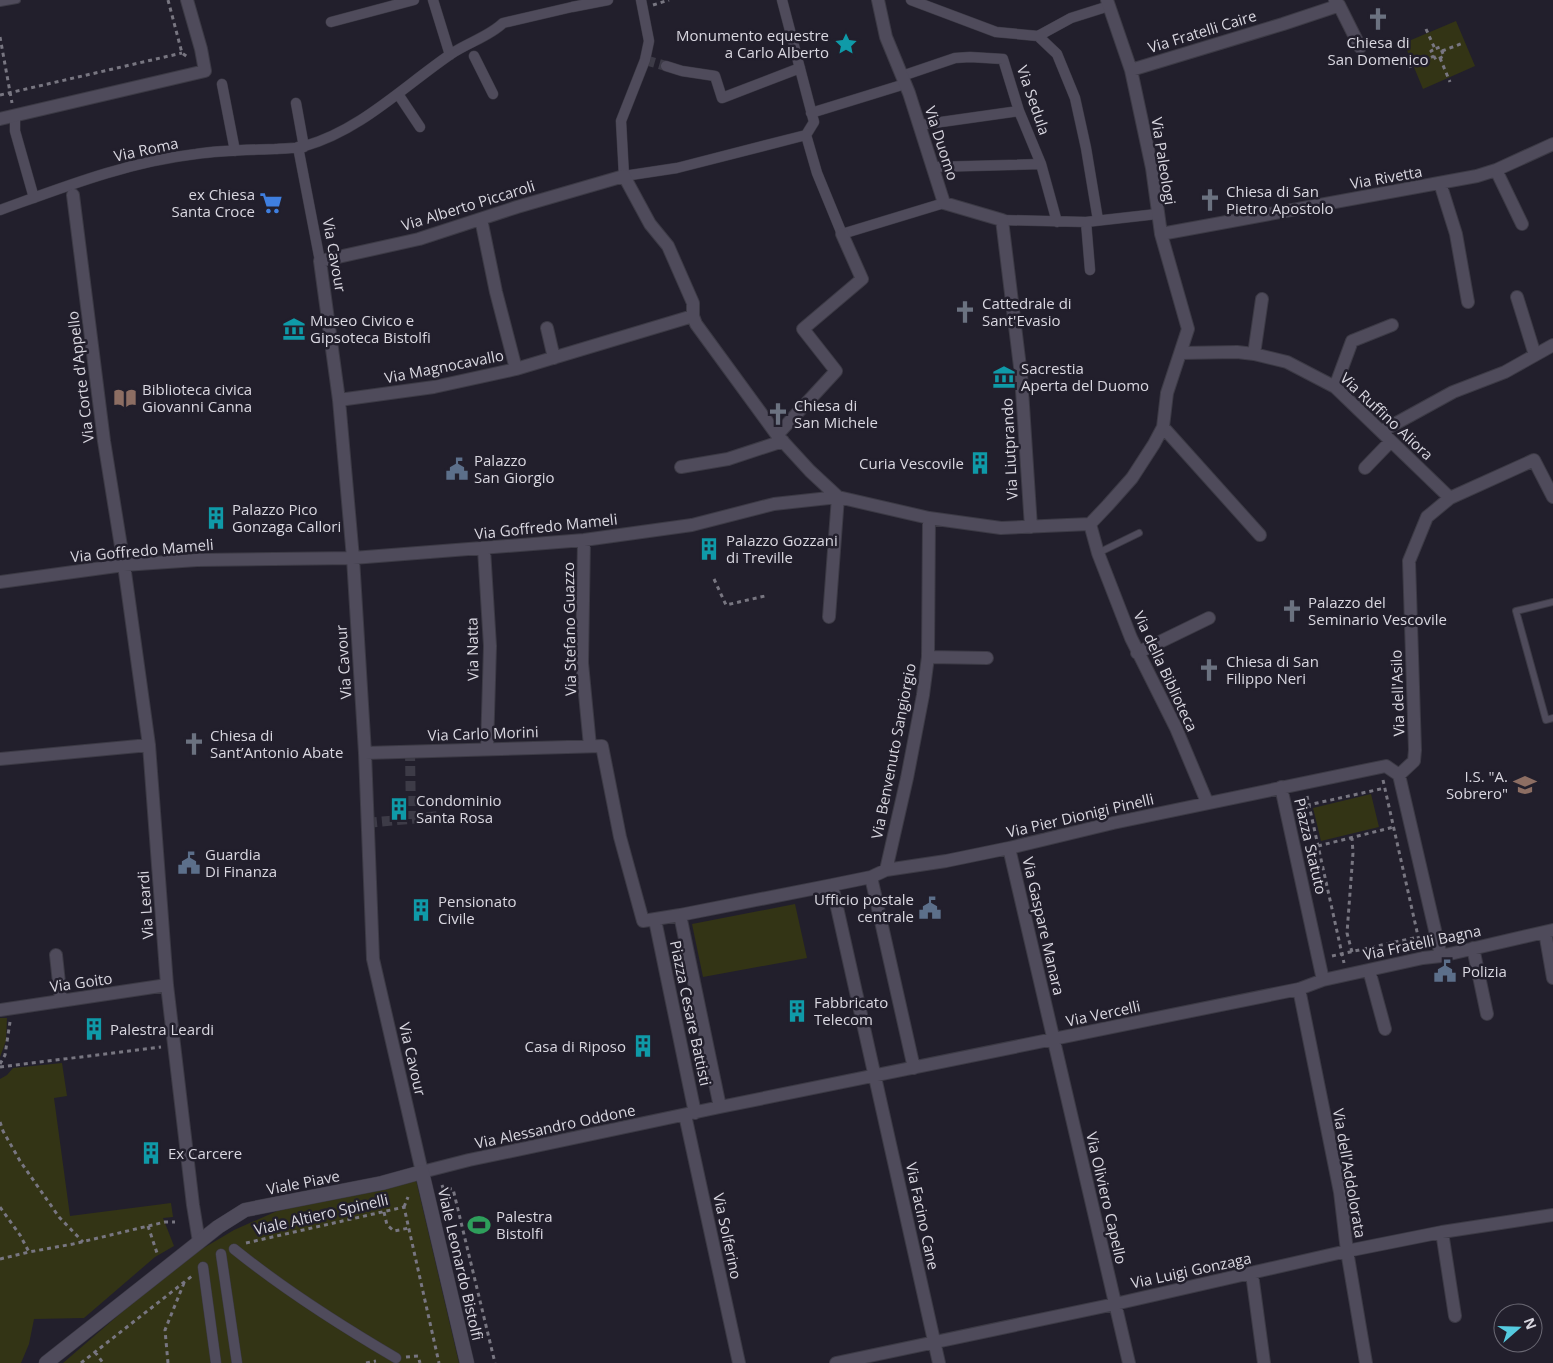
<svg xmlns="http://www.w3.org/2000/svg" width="1553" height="1363" viewBox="0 0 1553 1363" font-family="'Open Sans',sans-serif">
	<rect width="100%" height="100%" fill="#221f2c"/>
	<path fill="#333415" d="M1456,21L1475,66L1423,89L1404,43Z
		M1371,794L1379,827L1321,841L1313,808Z
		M795,904L807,958L703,977L692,924Z
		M0,1018H7L6,1041L0,1057Z
		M62,1063L67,1096L54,1098L70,1216L171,1203L173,1217L163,1218L174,1246L155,1257L84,1318L34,1319L29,1344L21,1363H0V1079L7,1075L13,1068Z
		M416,1180L459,1363H63L180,1262L234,1230L277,1211Z"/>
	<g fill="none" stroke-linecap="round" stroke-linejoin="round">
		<path stroke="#3d3b47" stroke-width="10" stroke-dasharray="10 5" stroke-linecap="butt" d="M645,60L666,66
			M410,751L411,819
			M367,823L440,816"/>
		<defs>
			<path id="service" d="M0,3L17,0
				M1098,553L1139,533
				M1553,602L1516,611L1546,720L1553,718"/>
			<path id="pedestrian" d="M433,0L450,55
				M641,0L649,41L645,60L621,121L624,176L677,168L806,135
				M782,0L814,122L806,135
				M911,0L996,32L1038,36L1071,18L1109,6
				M331,22L414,0
				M1038,36L1057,54L1075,98L1086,148L1098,220
				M474,56L493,94
				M666,66L682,71L715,76L722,98L800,68
				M902,76L955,58L970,57L1003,59L1019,111L1041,164L1057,222
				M222,84L235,151
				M398,94L420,127
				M296,103L304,147
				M811,113L905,84
				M15,116V131L34,198
				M920,125L1019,111
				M806,135L817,173L842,234L944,203
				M298,147L320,261
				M932,167L1041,164
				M0,210C64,187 127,162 196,154C222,150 249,150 275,149C284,148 296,149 305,146C361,130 404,86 451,54C467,43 490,36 503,23L572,7L608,0
				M1002,220L1086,222L1157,214
				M1086,222L1090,270
				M234,1249C286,1291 338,1324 396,1358
				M221,1254L237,1363
				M203,1267L216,1363"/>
			<path id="minor" d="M878,0L886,37L909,93L944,203L1002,220L1021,375L1031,527
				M1337,6L1339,5L1360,47
				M1131,70L1283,24L1337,6L1335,0
				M0,119L205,71L201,49L187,0
				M1496,170L1522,224
				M1440,183L1456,234L1468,302
				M73,195L104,441L124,565L149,745L167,985L193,1205L199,1242
				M481,219L496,292L516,369
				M1161,234L1477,176L1496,170L1553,144
				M1517,297L1535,355
				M547,328L554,358
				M1181,353L1237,352L1254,354L1287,362L1335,387L1450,498
				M1254,354L1262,299
				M1335,387L1352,341L1392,325
				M339,400L434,387L516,369L693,316
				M1163,427L1260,535
				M1382,431L1453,392L1505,372L1553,345
				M777,435L836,371L803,329L862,279L842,234
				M681,467L728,459L783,441
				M1365,468L1391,441
				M1090,524L1108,505L1132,478L1154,444L1163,427L1167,393L1188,329L1161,234L1152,168L1131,70L1107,0
				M1090,524L1098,553L1131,638L1176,728L1207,802
				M584,540L582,663L590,746
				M484,549L490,646L487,749
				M0,582L124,565L197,560L353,558L584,540L692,525L774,504L838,497L929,518L1001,528L1090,524
				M829,617L838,497L810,471L777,435L696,324L693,316V303L668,246L650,224L624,176L517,207L419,239L320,261L339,400L353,558L365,753L373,959L422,1172L469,1160L720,1107L1299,989L1323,980L1423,958L1441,956L1553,930
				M1137,653L1209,618
				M928,657L987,658
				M365,753L602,746L620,837L643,921L680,915
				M0,759L149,745
				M1399,775L1414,761L1415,750L1409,561L1427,517L1450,498L1534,460L1553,497
				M1281,787L1323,980
				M1009,848L1129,1363
				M886,870L907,778L923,695L928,657L929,518
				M871,877L914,1068
				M655,920L695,1113
				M1545,932L1553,978
				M1473,948L1487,1014
				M56,955L61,1001
				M1369,970L1385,1029
				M1299,989L1340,1192L1347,1251L1366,1363
				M0,1010L167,985
				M720,1107L680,915L832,885
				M685,1115L739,1363
				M1442,1232L1455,1316
				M1252,1274L1264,1363
				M836,1363L1115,1304L1347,1251L1442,1232L1553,1215
				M939,1363L832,885L871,877L886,870L946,861L1009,848L1113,823L1386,766L1399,775L1441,956"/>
			<path id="tertiary" d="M46,1363L199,1242L218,1227L245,1210L382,1183L422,1172L467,1363"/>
		</defs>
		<use href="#service" stroke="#3c3a45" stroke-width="8"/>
		<use href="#pedestrian" stroke="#3c3a45" stroke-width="11"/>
		<use href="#minor" stroke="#3c3a45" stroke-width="14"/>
		<use href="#tertiary" stroke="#3c3a45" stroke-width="15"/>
		<path stroke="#787681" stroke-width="3" stroke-dasharray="4 4" stroke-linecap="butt" d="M168,0L182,53L189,58
			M653,5L669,0
			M1426,29L1435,49L1431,51L1436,60L1444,56L1440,47L1435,49
			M0,37L12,103
			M1442,51L1463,43
			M1440,58L1450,82
			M1409,67L1434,56
			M0,95L182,53
			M714,579L726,605L765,596
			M1383,780L1420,945
			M1307,796L1344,963
			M1299,807L1385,788
			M1318,846L1394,827
			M1352,952L1347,933L1353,853L1352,838
			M1332,956L1418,937
			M0,1064L5,1055L10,1022
			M0,1067L161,1047
			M0,1122L3,1131L20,1161L59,1217L83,1242
			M442,1185L443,1188L453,1189L495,1363
			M0,1207L20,1235L29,1252L73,1244L165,1222H175
			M404,1207L408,1197
			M384,1212L387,1225L394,1231L409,1228
			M148,1226L158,1256
			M246,1243L404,1207L439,1363
			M0,1259L29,1252
			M95,1352L103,1363
			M406,1357L418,1356L420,1363
			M81,1363L192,1276
			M168,1363L165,1330L184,1283
			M366,1363L376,1361"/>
		<use href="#service" stroke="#4f4b5b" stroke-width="6"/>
		<use href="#pedestrian" stroke="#4f4b5b" stroke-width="10"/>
		<use href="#minor" stroke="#4f4b5b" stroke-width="12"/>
		<use href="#tertiary" stroke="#4f4b5b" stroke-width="14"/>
	</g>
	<defs>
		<symbol id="church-bare" viewBox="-9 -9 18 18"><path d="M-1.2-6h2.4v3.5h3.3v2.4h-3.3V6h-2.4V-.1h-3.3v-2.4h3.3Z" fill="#6b7280" stroke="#221f2c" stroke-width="2.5" paint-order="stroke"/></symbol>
		<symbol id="sight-bare" viewBox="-9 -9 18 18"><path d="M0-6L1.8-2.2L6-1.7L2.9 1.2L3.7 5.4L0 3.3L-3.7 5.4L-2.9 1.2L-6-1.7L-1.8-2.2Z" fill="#0f9aa8" stroke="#221f2c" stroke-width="2.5" paint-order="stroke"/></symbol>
		<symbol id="supermarket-bare" viewBox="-9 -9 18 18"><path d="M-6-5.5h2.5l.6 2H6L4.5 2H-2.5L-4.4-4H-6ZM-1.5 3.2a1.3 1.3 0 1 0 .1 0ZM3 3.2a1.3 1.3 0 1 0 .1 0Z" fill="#3f7fe0" stroke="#221f2c" stroke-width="2.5" paint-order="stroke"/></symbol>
		<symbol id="museum-bare" viewBox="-9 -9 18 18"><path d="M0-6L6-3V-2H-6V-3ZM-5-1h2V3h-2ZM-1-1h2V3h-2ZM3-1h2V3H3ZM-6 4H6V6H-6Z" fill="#0f9aa8" stroke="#221f2c" stroke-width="2.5" paint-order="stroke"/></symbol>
		<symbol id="library-bare" viewBox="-9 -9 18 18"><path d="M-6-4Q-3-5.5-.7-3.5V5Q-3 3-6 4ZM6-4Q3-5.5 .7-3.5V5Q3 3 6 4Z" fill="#8d6e63" stroke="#221f2c" stroke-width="2.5" paint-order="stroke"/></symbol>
		<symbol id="building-bare" viewBox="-9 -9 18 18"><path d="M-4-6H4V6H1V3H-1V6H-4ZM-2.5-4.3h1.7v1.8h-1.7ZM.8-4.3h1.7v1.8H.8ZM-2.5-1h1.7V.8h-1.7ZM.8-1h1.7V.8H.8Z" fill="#0f9aa8" stroke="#221f2c" stroke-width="2.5" paint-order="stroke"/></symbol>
		<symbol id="civic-bare" viewBox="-9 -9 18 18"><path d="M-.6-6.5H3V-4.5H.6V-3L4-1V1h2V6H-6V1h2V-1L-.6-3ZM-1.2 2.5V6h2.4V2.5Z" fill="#5c6f8a" stroke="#221f2c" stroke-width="2.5" paint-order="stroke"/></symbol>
		<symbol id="school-bare" viewBox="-9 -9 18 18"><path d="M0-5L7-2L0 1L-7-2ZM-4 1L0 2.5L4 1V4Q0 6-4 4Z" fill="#8d6e63" stroke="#221f2c" stroke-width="2.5" paint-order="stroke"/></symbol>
		<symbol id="stadium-bare" viewBox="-9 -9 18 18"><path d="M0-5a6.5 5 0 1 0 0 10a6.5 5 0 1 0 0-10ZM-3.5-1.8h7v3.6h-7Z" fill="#2e9e5b" stroke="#221f2c" stroke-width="2.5" paint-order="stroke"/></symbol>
	</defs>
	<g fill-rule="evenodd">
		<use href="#church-bare" x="1362" y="3" width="32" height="32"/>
		<use href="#sight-bare" x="830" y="28" width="32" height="32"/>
		<use href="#church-bare" x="1194" y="184" width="32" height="32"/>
		<use href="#supermarket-bare" x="255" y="187" width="32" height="32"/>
		<use href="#church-bare" x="949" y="296" width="32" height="32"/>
		<use href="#museum-bare" x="278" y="313" width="32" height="32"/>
		<use href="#museum-bare" x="988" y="361" width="32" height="32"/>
		<use href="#library-bare" x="109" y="382" width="32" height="32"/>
		<use href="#church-bare" x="762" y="398" width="32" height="32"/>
		<use href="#building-bare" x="964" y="447" width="32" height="32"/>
		<use href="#civic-bare" x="441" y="453" width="32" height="32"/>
		<use href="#building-bare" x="200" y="502" width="32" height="32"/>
		<use href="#building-bare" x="693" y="533" width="32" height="32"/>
		<use href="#church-bare" x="1276" y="595" width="32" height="32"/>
		<use href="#church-bare" x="1193" y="654" width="32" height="32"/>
		<use href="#church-bare" x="178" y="728" width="32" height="32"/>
		<use href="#school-bare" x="1509" y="769" width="32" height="32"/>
		<use href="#building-bare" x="383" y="793" width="32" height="32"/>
		<use href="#civic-bare" x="173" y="847" width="32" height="32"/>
		<use href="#civic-bare" x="914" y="892" width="32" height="32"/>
		<use href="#building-bare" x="405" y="894" width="32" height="32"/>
		<use href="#civic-bare" x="1429" y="955" width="32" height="32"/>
		<use href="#building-bare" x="781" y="995" width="32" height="32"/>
		<use href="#building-bare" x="78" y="1013" width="32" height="32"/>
		<use href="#building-bare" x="627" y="1030" width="32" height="32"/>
		<use href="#building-bare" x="135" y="1137" width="32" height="32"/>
		<use href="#stadium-bare" x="463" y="1209" width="32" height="32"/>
	</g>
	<g text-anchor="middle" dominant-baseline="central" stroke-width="5" stroke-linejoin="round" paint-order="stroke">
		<g font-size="15" fill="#d9d7e0" stroke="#221f2c">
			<text transform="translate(1202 31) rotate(-17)">Via Fratelli Caire</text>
			<text transform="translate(1034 100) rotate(71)">Via Sedula</text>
			<text transform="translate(942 143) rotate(72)">Via Duomo</text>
			<text transform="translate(146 149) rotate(-12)">Via Roma</text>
			<text transform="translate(1164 161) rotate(81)">Via Paleologi</text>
			<text transform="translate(1386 177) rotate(-10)">Via Rivetta</text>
			<text transform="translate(468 205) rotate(-17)">Via Alberto Piccaroli</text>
			<text transform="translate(335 255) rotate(80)">Via Cavour</text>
			<text transform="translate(444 366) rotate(-11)">Via Magnocavallo</text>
			<text transform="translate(80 377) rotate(-97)">Via Corte d'Appello</text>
			<text transform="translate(1387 416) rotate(43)">Via Ruffino Aliora</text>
			<text transform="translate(1009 449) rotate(-93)">Via Liutprando</text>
			<text transform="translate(546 526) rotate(-6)">Via Goffredo Mameli</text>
			<text transform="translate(142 550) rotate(-5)">Via Goffredo Mameli</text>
			<text transform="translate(569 629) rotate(-91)">Via Stefano Guazzo</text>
			<text transform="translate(472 649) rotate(-91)">Via Natta</text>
			<text transform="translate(343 662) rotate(-94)">Via Cavour</text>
			<text transform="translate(1166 671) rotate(65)">Via della Biblioteca</text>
			<text transform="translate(1397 693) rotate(-92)">Via dell'Asilo</text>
			<text transform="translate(483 733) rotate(-2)">Via Carlo Morini</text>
			<text transform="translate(893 751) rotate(-79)">Via Benvenuto Sangiorgio</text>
			<text transform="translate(1080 815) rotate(-13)">Via Pier Dionigi Pinelli</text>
			<text transform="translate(1311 846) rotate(77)">Piazza Statuto</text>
			<text transform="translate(145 905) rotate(-94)">Via Leardi</text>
			<text transform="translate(1044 926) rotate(77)">Via Gaspare Manara</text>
			<text transform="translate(1422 942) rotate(-12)">Via Fratelli Bagna</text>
			<text transform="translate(81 982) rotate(-8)">Via Goito</text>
			<text transform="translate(691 1013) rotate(78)">Piazza Cesare Battisti</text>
			<text transform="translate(1103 1013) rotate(-12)">Via Vercelli</text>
			<text transform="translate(413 1059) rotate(77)">Via Cavour</text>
			<text transform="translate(555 1126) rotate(-12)">Via Alessandro Oddone</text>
			<text transform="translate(1350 1173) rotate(80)">Via dell'Addolorata</text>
			<text transform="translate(303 1182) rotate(-11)">Viale Piave</text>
			<text transform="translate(1107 1198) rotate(77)">Via Oliviero Capello</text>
			<text transform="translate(321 1214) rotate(-13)">Viale Altiero Spinelli</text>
			<text transform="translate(923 1216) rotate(78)">Via Facino Cane</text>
			<text transform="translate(728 1236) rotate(78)">Via Solferino</text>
			<text transform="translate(461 1264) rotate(77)">Viale Leonardo Bistolfi</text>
			<text transform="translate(1191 1270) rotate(-12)">Via Luigi Gonzaga</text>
		</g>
		<g font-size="15" fill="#d9d7e0" stroke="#221f2c" text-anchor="start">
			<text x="829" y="35" text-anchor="end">Monumento equestre<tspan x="829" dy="17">a Carlo Alberto</tspan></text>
			<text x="1378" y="42" text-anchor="middle">Chiesa di<tspan x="1378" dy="17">San Domenico</tspan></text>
			<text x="1226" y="191">Chiesa di San<tspan x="1226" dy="17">Pietro Apostolo</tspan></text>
			<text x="255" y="194" text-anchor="end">ex Chiesa<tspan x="255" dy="17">Santa Croce</tspan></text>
			<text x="982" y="303">Cattedrale di<tspan x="982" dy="17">Sant'Evasio</tspan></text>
			<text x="310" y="320">Museo Civico e<tspan x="310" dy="17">Gipsoteca Bistolfi</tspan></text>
			<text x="1021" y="368">Sacrestia<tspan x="1021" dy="17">Aperta del Duomo</tspan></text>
			<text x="142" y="389">Biblioteca civica<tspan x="142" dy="17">Giovanni Canna</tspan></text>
			<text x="794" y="405">Chiesa di<tspan x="794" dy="17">San Michele</tspan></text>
			<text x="474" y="460">Palazzo<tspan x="474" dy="17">San Giorgio</tspan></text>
			<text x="964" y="463" text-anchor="end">Curia Vescovile</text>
			<text x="232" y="509">Palazzo Pico<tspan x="232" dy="17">Gonzaga Callori</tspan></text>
			<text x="726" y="540">Palazzo Gozzani<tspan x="726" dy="17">di Treville</tspan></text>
			<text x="1308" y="602">Palazzo del<tspan x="1308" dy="17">Seminario Vescovile</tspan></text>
			<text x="1226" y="661">Chiesa di San<tspan x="1226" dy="17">Filippo Neri</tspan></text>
			<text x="210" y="735">Chiesa di<tspan x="210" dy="17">Sant’Antonio Abate</tspan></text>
			<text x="1508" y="776" text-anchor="end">I.S. "A.<tspan x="1508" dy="17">Sobrero"</tspan></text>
			<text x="416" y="800">Condominio<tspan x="416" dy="17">Santa Rosa</tspan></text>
			<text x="205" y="854">Guardia<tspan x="205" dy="17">Di Finanza</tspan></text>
			<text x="914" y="899" text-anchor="end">Ufficio postale<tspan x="914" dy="17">centrale</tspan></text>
			<text x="438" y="901">Pensionato<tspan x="438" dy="17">Civile</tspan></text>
			<text x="1462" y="971">Polizia</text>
			<text x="814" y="1002">Fabbricato<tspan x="814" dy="17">Telecom</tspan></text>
			<text x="110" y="1029">Palestra Leardi</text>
			<text x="626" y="1046" text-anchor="end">Casa di Riposo</text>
			<text x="168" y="1153">Ex Carcere</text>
			<text x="496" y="1216">Palestra<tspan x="496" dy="17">Bistolfi</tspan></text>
		</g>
	</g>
	<g transform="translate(1518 1328) rotate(70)"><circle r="24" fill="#221f2c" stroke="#6b6974"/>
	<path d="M0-4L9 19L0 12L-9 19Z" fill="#55cadf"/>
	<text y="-8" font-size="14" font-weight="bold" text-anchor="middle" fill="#d9d7e0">N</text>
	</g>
</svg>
